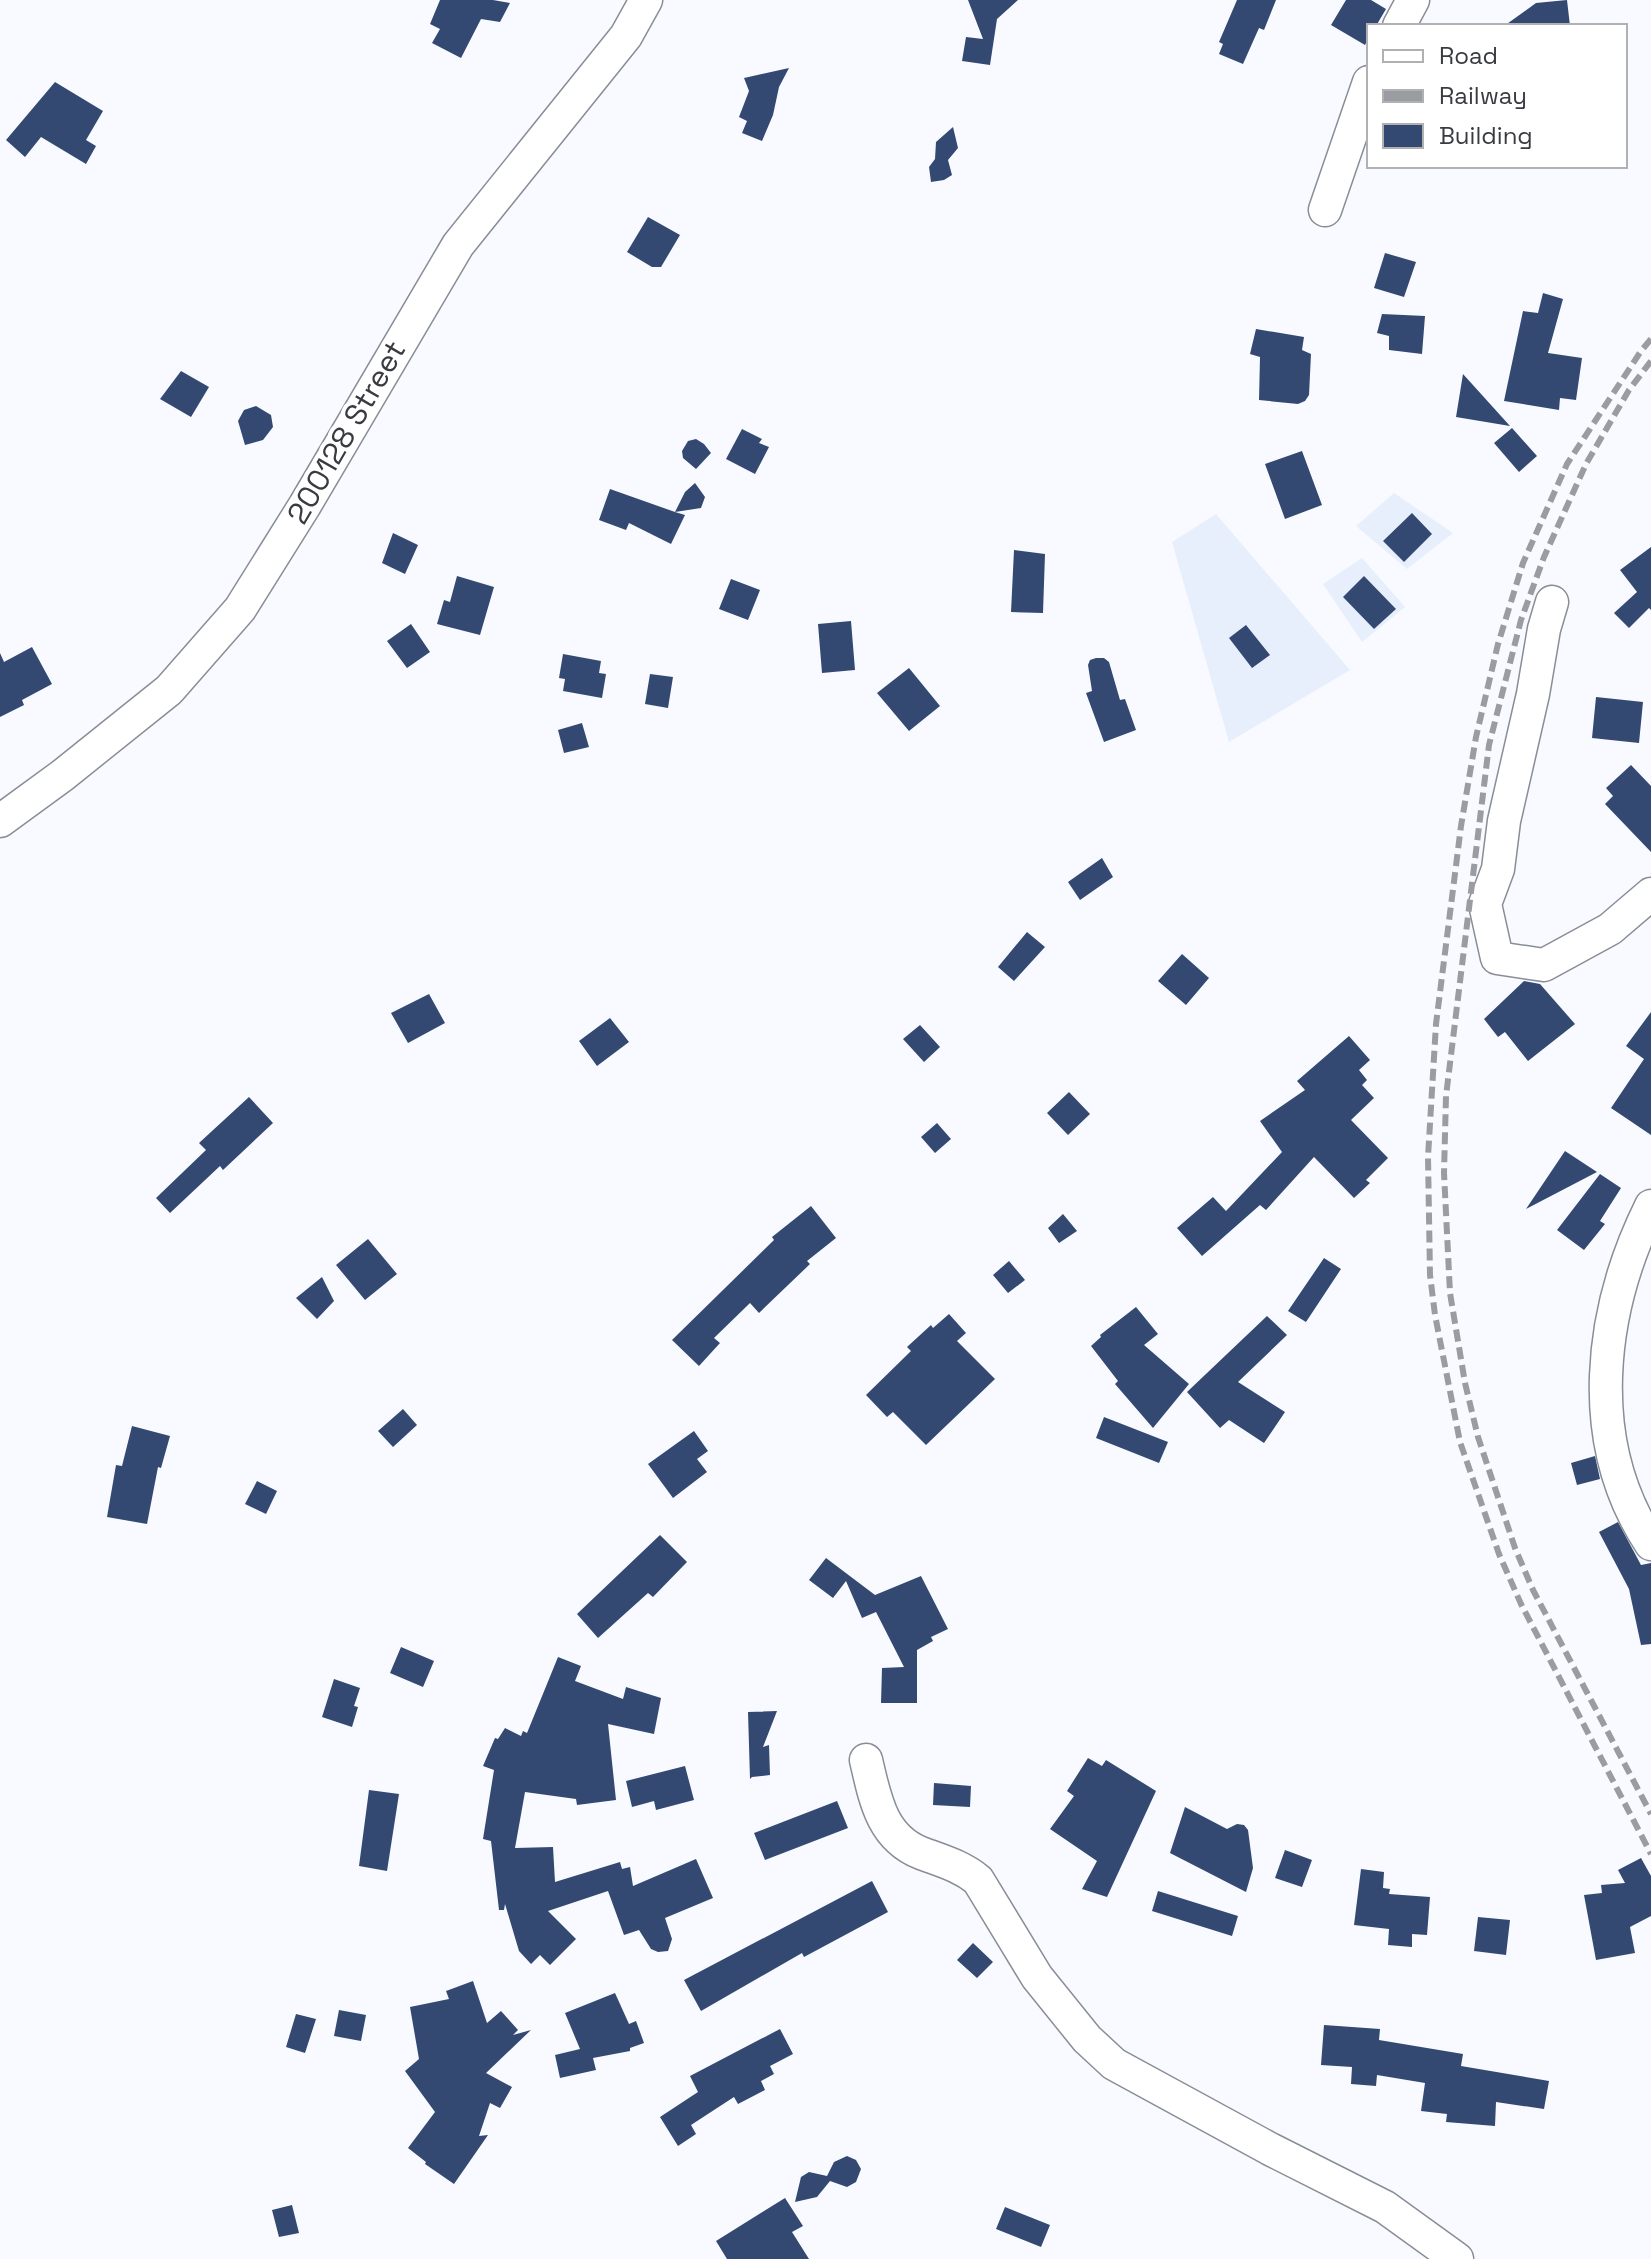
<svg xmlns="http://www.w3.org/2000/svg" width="1651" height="2259" viewBox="0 0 1651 2259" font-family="'Space Grotesk',sans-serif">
	<rect width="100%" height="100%" fill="#f8faff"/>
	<path fill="#e7effd" d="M1394,493L1453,533L1407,569L1356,526Z
		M1216,514L1350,670L1229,742L1172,542Z
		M1362,558L1405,607L1362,642L1323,584Z"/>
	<path fill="#334972" d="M440,0H493L510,3L500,22L481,19L461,58L432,43L440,29L430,24Z
		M968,0H1018L997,19L990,65L962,61L966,37L983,39Z
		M1237,0H1276L1264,30L1259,28L1243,64L1219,54L1223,44L1219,42Z
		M1346,0H1371L1386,9L1376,26H1369V37L1365,45L1331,25Z
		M1567,0L1570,26H1504L1536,3Z
		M789,68L779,87L773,115L762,141L742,133L747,121L739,117L749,91L744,78Z
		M55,82L103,111L86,140L96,146L86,164L41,137L25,157L6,140Z
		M953,127L958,148L948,160L952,175L944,180L931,182L929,167L935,159L936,142Z
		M648,217L680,235L661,267H652L627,252Z
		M1385,253L1416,262L1404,297L1374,288Z
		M1543,293L1563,299L1548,353L1582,358L1576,400L1560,398L1559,410L1504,401L1523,311L1538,313Z
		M1382,314L1425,316L1422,354L1389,350V336L1377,333Z
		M1256,329L1304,337L1302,350L1311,354L1309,395L1305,401L1298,404L1259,400L1260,357L1250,354Z
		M181,371L209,387L191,417L160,399Z
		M1463,374L1510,426L1456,417Z
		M256,406L271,415L273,427L263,440L245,445L238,421L244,410Z
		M1512,428L1537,456L1519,472L1494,443Z
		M742,429L762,439L759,443L769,447L755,474L726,459Z
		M696,439L704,444L711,453L696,469L683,458L682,451L688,441Z
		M1302,451L1322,505L1285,519L1265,464Z
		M695,483L705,497L701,508L675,512L685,515L671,544L629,523L626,530L599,520L610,489L675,512L685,492Z
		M1412,513L1432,534L1404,562L1383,541Z
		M393,533L418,545L405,574L382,563Z
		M1651,547V610L1649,608L1629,628L1614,613L1637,592L1620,570Z
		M1014,550L1045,554L1043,613L1011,612Z
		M457,576L494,587L480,635L437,624L444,600L450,602Z
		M1364,576L1396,609L1374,629L1343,597Z
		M731,579L760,590L748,620L719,609Z
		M851,621L855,670L822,673L818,624Z
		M411,624L430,652L407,668L387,641Z
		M1246,625L1270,655L1252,668L1229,638Z
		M32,647L52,684L22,700L24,705L0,717V653L4,662Z
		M563,654L601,661L599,673L606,674L602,698L563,691L565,679L559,678Z
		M1096,658H1104L1109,662L1120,700L1125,699L1136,730L1104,742L1086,693L1092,691L1088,665L1090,660Z
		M909,668L940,706L909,731L877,693Z
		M650,674L673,677L668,708L645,704Z
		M1596,697L1643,702L1639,743L1592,738Z
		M582,723L589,747L564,753L558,730Z
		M1631,765L1651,786V852L1605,804L1613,796L1606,788Z
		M1102,858L1113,877L1080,900L1068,882Z
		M1027,932L1045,947L1014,981L998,967Z
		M1182,954L1209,978L1186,1005L1158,981Z
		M1524,981L1540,984L1575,1024L1528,1061L1505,1032L1498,1037L1484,1019Z
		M429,994L445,1023L408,1043L391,1013Z
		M1651,1012V1135L1611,1108L1644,1059L1626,1046Z
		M610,1018L629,1042L597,1066L579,1041Z
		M920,1025L940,1047L924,1062L903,1039Z
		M1349,1036L1370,1060L1359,1070L1367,1080L1362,1085L1374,1098L1351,1120L1388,1158L1366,1180L1370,1183L1354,1198L1314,1157L1266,1210L1260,1205L1202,1256L1177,1228L1213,1197L1226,1211L1282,1152L1260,1121L1305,1090L1297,1081Z
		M1069,1092L1090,1114L1068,1135L1047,1113Z
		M249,1097L273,1123L223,1170L220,1166L170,1213L156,1198L206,1150L199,1143Z
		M937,1123L951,1139L935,1153L921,1137Z
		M1565,1151L1597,1172L1526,1209Z
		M1600,1174L1621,1188L1600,1221L1605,1224L1584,1250L1557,1230Z
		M811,1206L836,1238L807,1261L810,1264L759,1313L750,1303L714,1338L720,1343L699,1366L672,1340L774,1240L772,1237Z
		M1063,1214L1077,1231L1059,1243L1048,1228Z
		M368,1239L397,1274L365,1300L336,1265Z
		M1324,1258L1341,1269L1306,1322L1288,1311Z
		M1009,1261L1025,1280L1008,1293L993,1275Z
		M322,1277L334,1301L317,1319L296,1298Z
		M1136,1307L1158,1334L1144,1345L1189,1384L1153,1428L1115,1384L1118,1381L1091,1346L1101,1337L1100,1335Z
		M949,1314L966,1333L957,1341L995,1379L926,1445L893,1412L887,1417L866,1395L911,1351L907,1347L931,1325L933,1328Z
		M1267,1316L1287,1335L1238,1382L1285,1412L1264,1443L1229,1420L1220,1428L1187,1392Z
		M403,1409L417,1425L393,1447L378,1431Z
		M1104,1417L1168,1442L1159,1463L1096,1438Z
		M132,1426L170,1436L161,1468L158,1467L147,1524L107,1517L116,1465L122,1466Z
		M694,1431L708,1451L697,1459L707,1472L673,1498L648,1464Z
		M1595,1456L1600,1479L1577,1485L1571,1463Z
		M257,1481L277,1491L266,1514L245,1504Z
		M1618,1522L1641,1565L1651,1563V1644L1641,1645L1629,1589L1599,1532Z
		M660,1535L687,1562L653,1597L648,1593L598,1638L577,1614Z
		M826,1558L875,1595L921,1576L948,1629L931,1637L933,1641L917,1650V1703H881L882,1668L904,1667L876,1612L862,1618L846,1581L833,1598L809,1580Z
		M401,1647L434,1661L423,1687L390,1673Z
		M558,1657L581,1666L575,1681L623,1699L626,1687L661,1698L654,1734L608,1724L616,1800L577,1805L576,1799L525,1792L515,1848L553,1847L555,1882L620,1862L622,1869L630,1867L633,1886L696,1859L713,1898L665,1918L672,1939L668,1951L658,1952L651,1949L639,1930L624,1935L608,1891L548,1911L576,1939L550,1965L540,1955L531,1964L519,1951L505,1904L504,1910H499L491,1841L483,1839L494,1770L483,1766L495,1738L498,1739L505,1728L521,1736L523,1731L527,1733Z
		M334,1679L360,1688L354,1706L358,1707L352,1727L322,1717Z
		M777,1711L763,1747L769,1745L770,1775L752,1777L750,1779L748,1712Z
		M1088,1758L1102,1766L1106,1760L1156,1791L1107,1897L1082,1889L1097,1861L1050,1829L1074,1796L1067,1791Z
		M685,1766L694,1800L656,1810L654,1801L632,1807L626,1781Z
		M934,1783L971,1786L970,1807L933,1805Z
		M369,1790L399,1794L387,1871L359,1866Z
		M837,1801L848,1828L765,1860L754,1833Z
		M1185,1807L1227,1829L1237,1824L1244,1825L1248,1830L1253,1868L1246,1892L1170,1853Z
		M1285,1850L1312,1860L1302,1887L1275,1878Z
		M1641,1858L1651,1876V1916L1630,1927L1635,1953L1596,1960L1584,1895L1602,1893L1601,1885L1625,1883L1618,1870Z
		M1361,1869L1384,1872L1383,1888L1390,1889L1389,1894L1430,1897L1427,1935L1412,1934V1947L1388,1945L1389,1929L1354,1925Z
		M872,1881L888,1912L804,1957L802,1953L701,2011L684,1980Z
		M1158,1891L1238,1916L1232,1936L1152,1911Z
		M1478,1917L1510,1920L1506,1955L1474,1951Z
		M973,1943L993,1962L977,1978L957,1960Z
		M473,1981L487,2023L501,2011L518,2030L513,2035L531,2030L486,2073L512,2087L500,2108L490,2103L479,2136L488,2135L454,2184L425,2164L426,2162L408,2148L435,2112L405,2071L419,2059L410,2007L449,1999L446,1991Z
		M615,1993L629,2024L636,2021L644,2043L630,2048V2051L593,2058L596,2070L560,2078L555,2055L580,2049L565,2013Z
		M339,2010L366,2015L361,2041L334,2036Z
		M296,2014L316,2019L305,2053L286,2047Z
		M1324,2025L1380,2029L1379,2040L1463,2054L1461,2066L1549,2081L1544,2109L1496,2102L1495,2126L1446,2122L1447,2114L1421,2111L1425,2083L1377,2075L1376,2086L1351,2084L1352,2067L1321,2065Z
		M780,2029L793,2054L770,2066L774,2074L761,2081L765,2090L738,2104L734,2097L691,2125L696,2134L678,2146L660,2117L698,2092L690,2076Z
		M847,2156L856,2160L861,2169L856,2182L847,2187L830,2181L817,2197L795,2202L801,2177L809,2172L827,2176L834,2162Z
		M785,2198L803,2226L792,2232L809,2259H727L716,2241Z
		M292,2205L299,2233L279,2237L272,2210Z
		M1005,2207L1050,2225L1041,2247L996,2229Z"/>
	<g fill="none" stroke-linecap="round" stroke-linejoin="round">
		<defs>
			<path id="street" d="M1399,26L1413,0
				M1325,210L1369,82
				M1552,602L1544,629L1533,694L1504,821L1498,869L1485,904L1497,958L1544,965L1610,929L1651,894
				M0,821L63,775L169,690L240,609L305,505L458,245L626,36L646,0
				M1651,1206C1599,1311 1583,1442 1651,1544
				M866,1760C875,1798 881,1837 921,1853C942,1861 961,1866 978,1880L1037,1977L1087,2039L1114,2064L1270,2149L1385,2207L1457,2259"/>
		</defs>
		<use href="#street" stroke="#888d97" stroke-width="35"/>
		<use href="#street" stroke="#fff" stroke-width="32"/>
		<path stroke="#9a9ca1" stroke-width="6" stroke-dasharray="12 6" stroke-linecap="butt" d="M1651,339L1641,351L1567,464L1523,563L1498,644L1476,737L1461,826L1436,1024L1428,1157L1430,1275L1435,1315L1460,1442L1499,1554L1521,1604L1651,1854
			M1651,361L1629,390L1586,464L1544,557L1521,620L1489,745L1446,1096L1444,1173L1450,1293L1465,1383L1478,1437L1515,1548L1533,1590L1651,1814"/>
	</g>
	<g text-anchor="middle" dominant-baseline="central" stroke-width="8" stroke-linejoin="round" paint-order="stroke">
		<g font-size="30" fill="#393b40" stroke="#fff">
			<text transform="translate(346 432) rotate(-60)">200128 Street</text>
		</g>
	</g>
	<rect x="1367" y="24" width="260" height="144" fill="#ffffff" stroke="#b0b1b3" stroke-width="2"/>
	<rect x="1383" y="50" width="40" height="12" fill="#ffffff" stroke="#b0b1b3" stroke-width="2"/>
	<text x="1439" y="64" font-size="24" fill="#393b40">Road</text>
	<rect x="1383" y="90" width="40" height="12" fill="#9a9ca1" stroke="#b0b1b3" stroke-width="2"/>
	<text x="1439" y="104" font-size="24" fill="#393b40">Railway</text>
	<rect x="1383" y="124" width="40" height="24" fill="#334972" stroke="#b0b1b3" stroke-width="2"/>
	<text x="1439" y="144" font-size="24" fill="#393b40">Building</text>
</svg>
